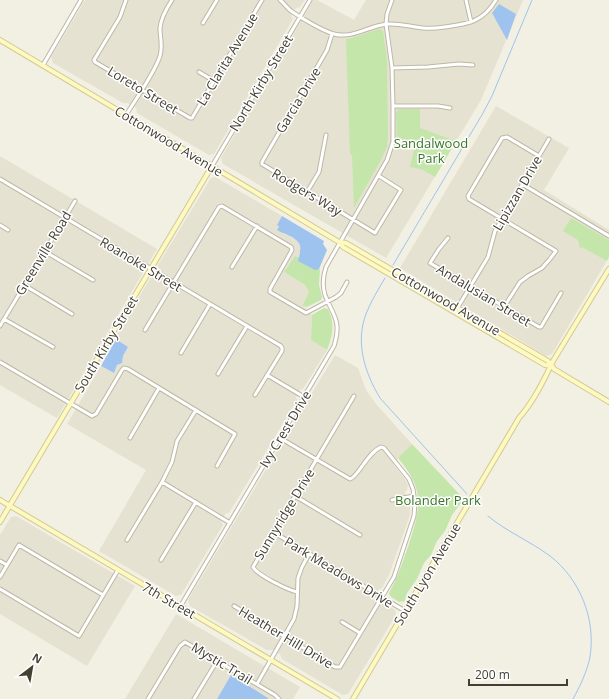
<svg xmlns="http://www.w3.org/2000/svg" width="609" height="699" viewBox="0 0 609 699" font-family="'Open Sans',sans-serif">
	<rect width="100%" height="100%" fill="#f2efe3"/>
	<path fill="#e6e2d1" d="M85,0H305L300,7L296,8L291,15L293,19L214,154L209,155L137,113L136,108L127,103H123L53,63L51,57Z
		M313,0H317L354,20L366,0H523L481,100L386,258L223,164L221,158Z
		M496,106L569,148L544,190L609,230V257L552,354L546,356L400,268Z
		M0,156L157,249L57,418L0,385Z
		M215,177L282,216L277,225L284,234L297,240L301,249L298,257L295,256L284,272L305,285L309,292L302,306L306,308L312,315L311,340L327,350L303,389H301L296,397L297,400L229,513H226L221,521L223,525L181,595L176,596L99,551L146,470L67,424L101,366L114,373L117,365L122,363L123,356L128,347L115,338L151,277L155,276L159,268L158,265L211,178Z
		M335,355L358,368L366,390L376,404L412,444L393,464L405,479L408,485L407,490L405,492L407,501L410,503V515L389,575L382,588L379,589L374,596L375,600L383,604H386L395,610L396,615L348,694L343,695L282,659L280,654L273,650H267L190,606L188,600L280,446L284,445L287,434Z
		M16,516L135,586L87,666L0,614V535L11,517Z
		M176,614L300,687L293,699H269L231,676L217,699H125Z"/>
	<path fill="#c4e6ab" d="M379,29L383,31L387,60L388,134L387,147L381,160L354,208L352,155L350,154L346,39L352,38Z
		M399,109H420V128L456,141L435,177L423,170L410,167L415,145L397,141L396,112Z
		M571,218L609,240V257L607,261L582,247L580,249L578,240L563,231Z
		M295,256L298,257V261L317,269H320L319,285L322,297L321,300L307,307L302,306L309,292L305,285L284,272Z
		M324,308L328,309C335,323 333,335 327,350L311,340L312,315Z
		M412,444L464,499L452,515L445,531L437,541L431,555L424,563L417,579L407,593L405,601L399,602L390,596L389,593C398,577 403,561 409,544C421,506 425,490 398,458Z"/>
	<path fill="#9fc3ef" d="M499,4L516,14L507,40L492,13Z
		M282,216L324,241L323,244L327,250L319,269L315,270L298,261C298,257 300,255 300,251C303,238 285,235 277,230L279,227L277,225Z
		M116,339L128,347L123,356L122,363L117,365L114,373L101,366Z
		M231,675L268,698L269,699H217Z"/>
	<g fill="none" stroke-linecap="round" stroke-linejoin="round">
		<path stroke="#9fc3ef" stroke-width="1" d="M393,265L483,113L492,96L532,0
			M385,278C378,290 371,301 366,314C355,343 365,373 380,398L467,494
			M488,516C507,532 530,541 550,556C580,579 596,619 590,657C587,672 580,686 573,699"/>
		<defs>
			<path id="street" d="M126,0L120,17L94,60L95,62L190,118H192L262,0
				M280,0C284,3 287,8 291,11C301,18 323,31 334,34C353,39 368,26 387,24C400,23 411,27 423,28C431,29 438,28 445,27C468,24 483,22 496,0
				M466,0L471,22
				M203,23L217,0
				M332,34L327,50L262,162V164L375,233L401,190L379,176
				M43,65L81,0
				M392,68L428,67L459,64L473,65
				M199,72L214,81
				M393,106H438L450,108
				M126,115C136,99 155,72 160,56C163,46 160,38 160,28C161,18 166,9 172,0
				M212,166L310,0
				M0,179L281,346L282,348V351L255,395
				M522,184L609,236
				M307,192L319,172L326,135
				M0,225L8,230
				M448,238L439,249L430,263L539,327H541L561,293
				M44,251L93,280
				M232,267L257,226
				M24,285L72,314
				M504,307L520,282L528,276L542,268L550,259L556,251L469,199L468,196L502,138L507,137L539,156
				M455,312L488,257L495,231L549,139
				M4,319L53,347
				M0,326L75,201
				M145,330L219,207L222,206L291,247L292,250L270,289V292L306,313L336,297L341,293L347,282
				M181,353L210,304
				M0,362L92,416L96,414L122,370L124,368L128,369L235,434L217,466
				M218,374L247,326
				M267,375L304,397
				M130,438L159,388
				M162,482L230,523
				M295,496L360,535
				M392,500L414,496
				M273,532L405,611
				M127,540L162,482L172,462L177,441L196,410
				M161,560L196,502
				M0,561L7,565
				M0,577L19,545L103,595
				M0,589L79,636L118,570
				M297,592C288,590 257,575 253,567L354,396
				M234,606L335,667H340L394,577L414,516L415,503L413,489L409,479L384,448L381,447C367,453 358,477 350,479L280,438
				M180,607L334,346C342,320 333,316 325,295C322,285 323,276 326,267L387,160L393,142V106L392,68L386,24L387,14L392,0
				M342,622L360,633
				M257,684L294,619L297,606L298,578L302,567L309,554
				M148,699L180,646L185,642L275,695L279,699
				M194,699L217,661"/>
			<path id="secondary" d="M0,40L339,242L343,247L545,365L551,366
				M339,242L346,243L548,361L554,369L609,402
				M0,500L337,699
				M0,522L212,166
				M353,699L519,418C534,401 544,380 553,361L609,269"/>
		</defs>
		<use href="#street" stroke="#bdb8a6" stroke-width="5"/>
		<use href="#secondary" stroke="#d2ca93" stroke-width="6"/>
		<use href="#street" stroke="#fff" stroke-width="3"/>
		<use href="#secondary" stroke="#fef8c1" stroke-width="4"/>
	</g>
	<g text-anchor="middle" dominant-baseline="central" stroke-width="3" stroke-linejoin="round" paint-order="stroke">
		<g font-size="13" fill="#433f33" stroke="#fff">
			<text transform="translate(227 59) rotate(-59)">La Clarita Avenue</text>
			<text transform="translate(261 83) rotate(-59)">North Kirby Street</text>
			<text transform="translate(143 90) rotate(31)">Loreto Street</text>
			<text transform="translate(298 100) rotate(-59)">Garcia Drive</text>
			<text transform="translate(169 141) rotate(31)">Cottonwood Avenue</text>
			<text transform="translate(307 192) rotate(31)">Rodgers Way</text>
			<text transform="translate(517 193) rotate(-60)">Lipizzan Drive</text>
			<text transform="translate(43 253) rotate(-59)">Greenville Road</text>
			<text transform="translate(141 264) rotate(31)">Roanoke Street</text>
			<text transform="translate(484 295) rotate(31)">Andalusian Street</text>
			<text transform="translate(446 301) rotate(30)">Cottonwood Avenue</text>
			<text transform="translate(106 344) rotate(-59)">South Kirby Street</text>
			<text transform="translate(285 429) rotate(-59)">Ivy Crest Drive</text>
			<text transform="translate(284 514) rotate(-59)">Sunnyridge Drive</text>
			<text transform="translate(339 572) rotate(31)">Park Meadows Drive</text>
			<text transform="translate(427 574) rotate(-59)">South Lyon Avenue</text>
			<text transform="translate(169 600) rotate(30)">7th Street</text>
			<text transform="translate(286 637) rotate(31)">Heather Hill Drive</text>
			<text transform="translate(222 663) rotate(31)">Mystic Trail</text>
		</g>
		<g font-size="13" fill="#3a7428" stroke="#fff">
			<text x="431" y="143">Sandalwood<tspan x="431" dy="15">Park</tspan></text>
			<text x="438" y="500">Bolander Park</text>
		</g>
	</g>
	<g transform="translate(32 667) rotate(31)" stroke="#ffffff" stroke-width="3" paint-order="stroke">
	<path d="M0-3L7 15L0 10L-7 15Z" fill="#433f33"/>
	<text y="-6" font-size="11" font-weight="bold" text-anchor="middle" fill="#433f33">N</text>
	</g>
	<path d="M469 679v6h98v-6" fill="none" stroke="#433f33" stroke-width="2"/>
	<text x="475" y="679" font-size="12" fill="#433f33" stroke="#ffffff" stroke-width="3" paint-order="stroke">200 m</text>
</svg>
